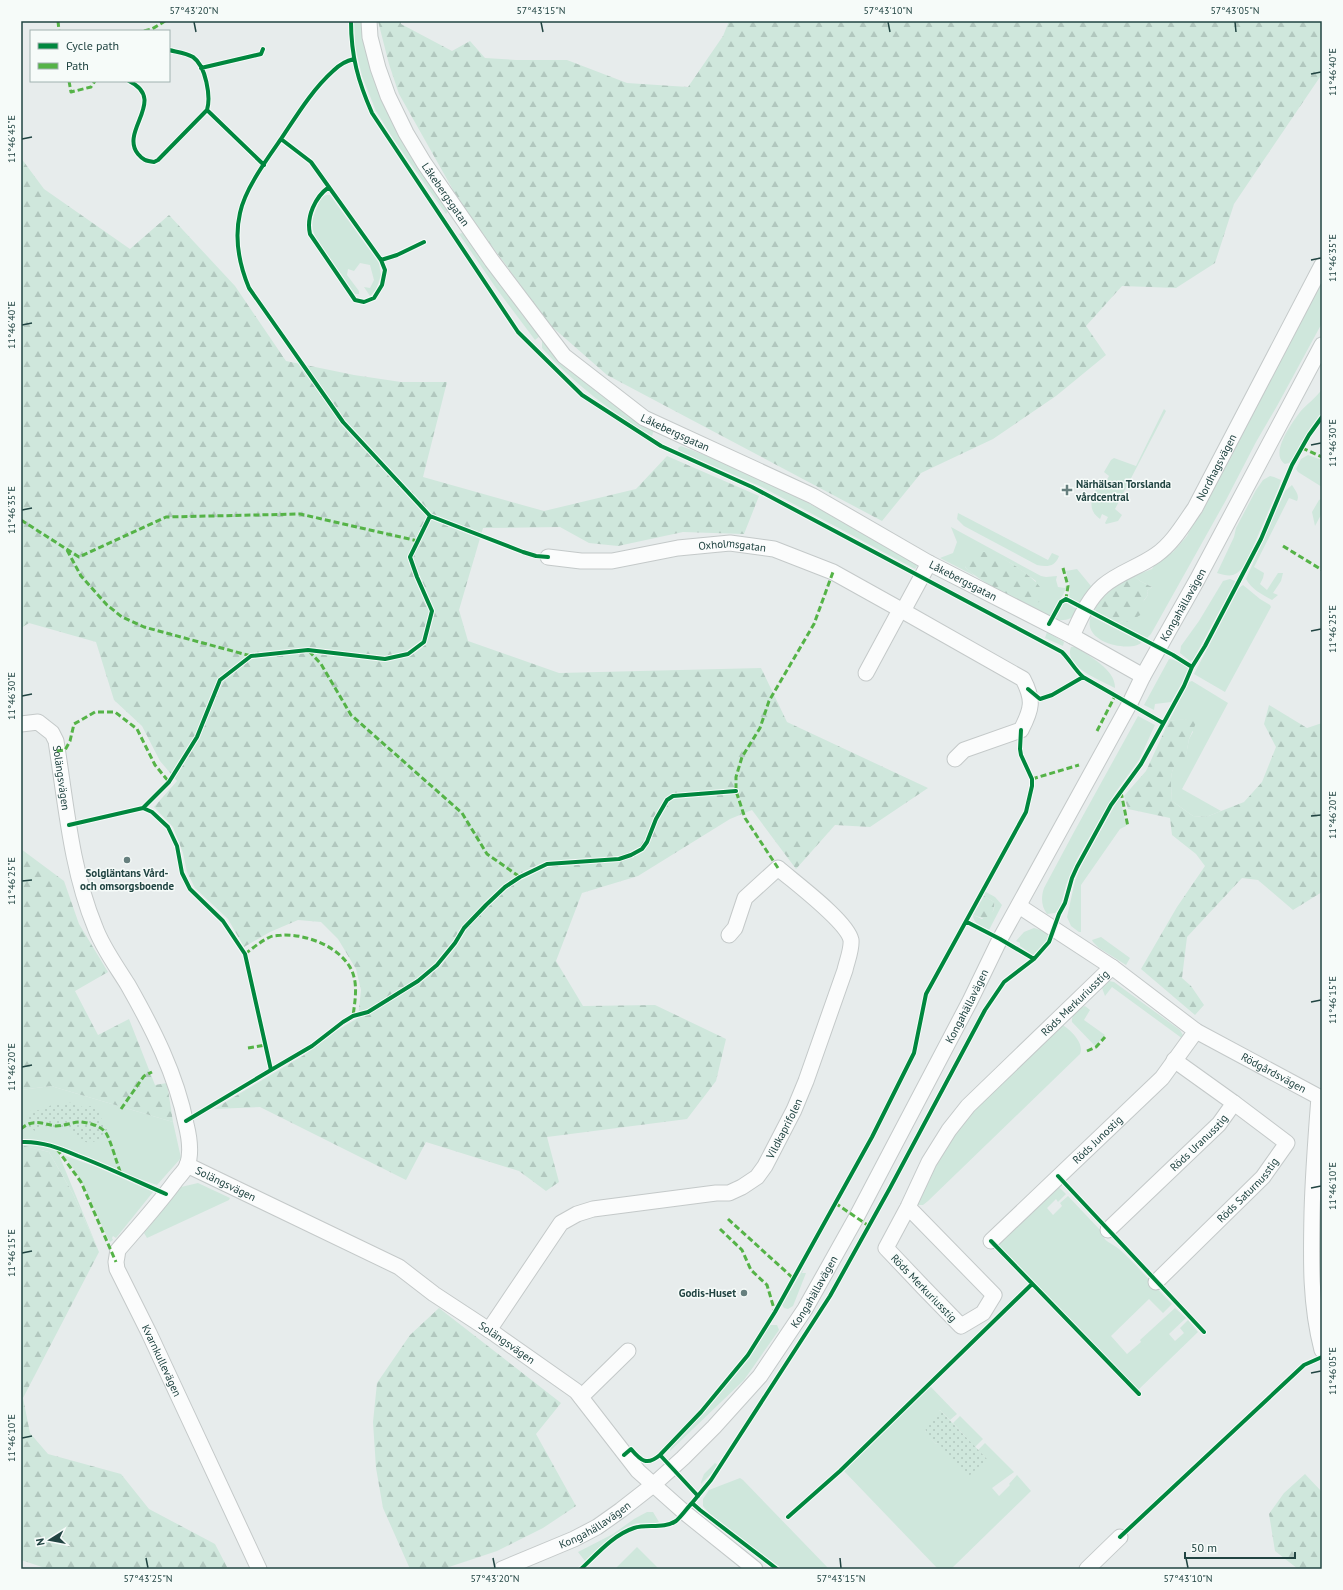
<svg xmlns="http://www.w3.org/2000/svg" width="1343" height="1590" viewBox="0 0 1343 1590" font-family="'PT Sans',sans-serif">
	<defs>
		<pattern id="forest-firs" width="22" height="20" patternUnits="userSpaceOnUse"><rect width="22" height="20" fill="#cfe7dc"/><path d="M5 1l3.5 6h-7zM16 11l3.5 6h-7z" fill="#b1c7be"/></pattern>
		<pattern id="park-dots" width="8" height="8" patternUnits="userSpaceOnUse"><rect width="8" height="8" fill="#cfe7dc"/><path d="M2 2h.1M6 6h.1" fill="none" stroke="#b1c7be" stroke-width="1.8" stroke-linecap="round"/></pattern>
	</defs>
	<rect width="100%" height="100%" fill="#e7ecec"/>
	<path fill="#cfe7dc" d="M354,21H364L368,44L449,210L446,214L394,140L376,111L362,76L355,46Z
		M327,195H330L379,263L381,275L376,290L370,296L364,287L370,288L374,280L370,265L360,263L354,271L348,269L347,275L359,291V294H355L317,240C308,222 314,217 320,199L323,196Z
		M462,233L467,234L523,316L540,336L535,340L496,288L459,234Z
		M1322,276V323L1277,406L1256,442L1226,500L1151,634L1147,638L1117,624L1123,621H1129L1148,595L1147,591L1152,587L1140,581L1134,576L1152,569L1155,564L1173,552L1187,536L1194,521L1202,513L1206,502L1230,459Z
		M542,340C578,377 611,402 654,430L652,436C611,412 574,384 542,348Z
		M1322,389V412L1310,428L1295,457L1289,463L1285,464C1269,454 1292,423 1300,412C1307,404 1316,398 1322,389Z
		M1164,409L1166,411L1115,509L1122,515L1118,521L1106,524L1105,523L1108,517L1102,514L1100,519C1086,509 1092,497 1098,485L1103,487L1109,476L1104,472L1111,460L1114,458L1136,466Z
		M681,446C764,476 842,520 918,565L915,569L762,487L679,451L678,448Z
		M1308,455L1322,460V487L1298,472L1296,469L1301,459Z
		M1270,476L1274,477L1281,480L1279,487L1246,563C1237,576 1232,578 1217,573L1234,537L1236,528L1256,490L1263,480Z
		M1292,485C1295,490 1300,495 1297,501L1289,498L1254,567L1264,573L1263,578L1260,584L1267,590L1278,573H1283L1281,581L1273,593L1278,595L1272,600C1263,595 1251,589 1246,579L1285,491Z
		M1321,499L1322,500V513L1315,526L1312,512L1319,500Z
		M958,513L1048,560L1052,553L1059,556C1055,567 1047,567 1037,565L964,526L957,519Z
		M951,527L1041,576L1046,577L1057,576L1056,580L1058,587L1065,588L1066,585V589L1050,618L1024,603L1036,581C1019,569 1003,555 982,552L965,567L975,576L940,558L953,553L957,542Z
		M1077,569L1091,586L1085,600L1081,604L1069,598L1070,588L1066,571Z
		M1230,579L1235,581V582L1193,660L1190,661L1180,653L1181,646L1199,621L1223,581Z
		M1243,585L1260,599L1270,605L1271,607L1225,692L1194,674L1239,588Z
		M1062,603H1067L1078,610C1073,619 1067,621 1056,620L1055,618Z
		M1091,616L1142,642C1133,653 1080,644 1091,616Z
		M1047,632L1064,642L1063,646L1045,638Z
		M1071,647H1076C1089,656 1116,670 1115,688C1102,681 1063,667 1071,647Z
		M1169,659L1174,660L1189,667V671L1171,702L1155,704L1154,710L1144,705Z
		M1192,681L1228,703L1182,789L1221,811L1206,817L1193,816L1172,801C1171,782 1167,765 1186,755L1189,739L1193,732L1186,719L1169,721L1189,682Z
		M1138,716L1155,725L1139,760L1115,793L1077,859L1066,885L1060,908L1055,913L1047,914C1041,906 1041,897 1044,888L1074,832Z
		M1120,796L1126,826L1120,829L1081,885V932H1079L1071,926L1067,917L1075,881L1083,862Z
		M985,892H986L995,897L1002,905L989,930C982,926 973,924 973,915L982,919C990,915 996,912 994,902L984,896Z
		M1034,928L1047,932L1049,936L1045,944L1033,955L1020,946V943L1016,941L1024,932Z
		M1101,937L1130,958L1126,965L1099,948L1093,942L1092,940Z
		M1109,981L1114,982L1180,1030L1184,1037L1183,1039L1112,987L1105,996L1102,988Z
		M1085,1006L1090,1010L1084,1020L1105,1035L1095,1046L1072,1022C1071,1014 1078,1008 1085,1006Z
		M1063,1025C1070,1030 1085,1043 1080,1054L928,1201L923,1205H918L917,1200L945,1149L955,1132L979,1104Z
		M51,1086L173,1122L181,1158L157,1185L57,1150L99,1252L73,1194L49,1152L21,1145V1090Z
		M63,1155L97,1167L153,1192L116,1238L113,1236L112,1238L113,1240L110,1242C95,1213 85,1180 63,1155Z
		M198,1183L230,1198L229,1200L147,1238L144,1233L181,1187Z
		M1057,1185L1066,1194L1058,1202L1056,1199L1047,1208L1053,1215L1062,1206L1060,1203L1068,1196L1102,1232C1103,1242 1112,1243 1119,1249C1138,1266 1154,1286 1172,1304L1163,1313L1149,1299L1111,1336L1127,1354L1141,1342L1140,1340L1175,1308L1186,1318L1169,1334L1175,1341L1184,1333L1180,1328L1188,1320L1198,1332L1137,1391L995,1244Z
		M805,1266L802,1273H806L793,1306L788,1309L784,1308L782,1305Z
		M770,1325H777L779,1330L744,1380L670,1451L671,1446L675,1441L702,1415L717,1396L751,1354Z
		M930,1386L957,1414L950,1420L940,1410L925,1432L936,1444L938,1443L987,1459L978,1450L985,1443L1014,1472L992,1488L999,1496L1010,1485L1009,1484L1017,1475L1031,1491L951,1569H938L843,1470Z
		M960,1416L983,1439L975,1447L953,1423Z
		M715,1463L718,1465V1467L701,1484V1482L704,1474Z
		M740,1478L743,1480L829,1569H781L709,1513L703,1506V1499L709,1490Z
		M647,1512H653L659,1522C651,1526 642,1521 634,1524C615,1531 600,1547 585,1561L578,1552L613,1534L634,1519Z
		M637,1547L659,1569H615Z"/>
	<path fill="url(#forest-firs)" d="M378,21H401V24L452,51L470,41L485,58L516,60H567L627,83L688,87L723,36L729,21H1322V74L1234,204L1215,263L1176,288L1122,286L1086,326L1106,355L1056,396L993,439L921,473L882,521L607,375L550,325L461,204L399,94L389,64Z
		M21,158L44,189L130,249L169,215L235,286L286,361L354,375L401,382H447L423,477L544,511L636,489L667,456L759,496L744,534L683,532L618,546L589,543L560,527L483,528L459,610L468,641L559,673L761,668L787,722L928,788L870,827L835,825L796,869L752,810L730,819L638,876L582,893L556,961L583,1006L655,1005L726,1039L716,1081L687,1119L547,1137L559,1182L546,1191L519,1171L426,1142L406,1180L260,1107L214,1109L304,1055L336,1031L358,1018L361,990L356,969L338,939L321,922L298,920L270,932L244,947L228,919L195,888L187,872L183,853L173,827L154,807L177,781L160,761L142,726L114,700L96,642L29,623L21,628Z
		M982,552C986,552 990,552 994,554C1004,558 1057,589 1040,601C1037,604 1030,604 1025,603C1017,602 968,574 965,566C964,565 965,562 965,560L970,553Z
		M1134,576L1140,581L1152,587L1147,591L1148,595L1144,600L1142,614L1129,622L1123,621L1117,624L1096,612L1095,609C1104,592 1118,584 1134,576Z
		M1269,705L1307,728L1322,723V892L1293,910L1258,880L1242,878L1187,937L1182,978L1191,986L1204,1005L1195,1015L1141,969L1177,907L1205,866L1196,854L1172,835L1170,818L1128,809L1124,796L1146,771L1169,721C1177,720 1189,716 1196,723L1189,739L1186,756C1167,765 1171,783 1172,801L1193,816L1206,817L1244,802L1262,782L1276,747L1264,724Z
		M21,849L64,881L79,924L108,972L75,991L98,1035L129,1019L155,1085L167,1083L173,1122L51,1086L21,1090Z
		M984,896L994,902C995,909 992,916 985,919L973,915Z
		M21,1145L49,1152L73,1194L99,1252L23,1398L30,1433L48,1454L121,1474L149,1509L215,1544L228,1569H48L21,1560Z
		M1322,1168V1294L1318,1268L1320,1176Z
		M439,1308L561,1403L536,1434L576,1506L543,1528L497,1551L443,1569H410L383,1508L376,1468L373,1422L377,1383L410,1335Z
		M1305,1474L1322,1492V1569H1298L1275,1551L1269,1514L1284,1493Z"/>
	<path fill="url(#park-dots)" d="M59,1103C67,1103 76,1101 82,1107C103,1104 95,1110 103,1121C105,1124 106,1126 108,1129C104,1132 102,1136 99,1139C86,1148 73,1138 69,1126L59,1128L44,1126L35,1131L24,1124L29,1122C24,1105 36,1113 44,1109C49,1106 53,1104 59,1103Z
		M940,1410L987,1459L969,1476L938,1443L936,1444L924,1432L926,1431L925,1425Z"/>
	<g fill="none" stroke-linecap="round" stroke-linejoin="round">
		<defs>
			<g id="minor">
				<path id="s1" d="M369,21L370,37L378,68L388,96L406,133L424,163L492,261L564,356L644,418L813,496L929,563L1072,636L1143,676"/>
				<path id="s2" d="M548,557L581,561H612L678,548L730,543L774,549L833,572L903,611L929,563"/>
				<path d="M903,611L1023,679C1034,700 1032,709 1021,730L964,750L955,759"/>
				<path id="s3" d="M1072,636C1080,619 1088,599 1103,586C1118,573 1139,567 1156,555C1173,543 1183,525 1195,508L1322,265"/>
				<path d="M866,673L900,610"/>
				<path id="s4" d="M21,724L38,722L52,733L56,741C66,803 71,869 95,927C102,947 117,967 128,985C153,1029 176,1074 186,1124C189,1136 192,1153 187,1166C184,1172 178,1177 174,1183C157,1206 137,1228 118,1250L116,1262L117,1269L149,1333L259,1569"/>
				<path id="s5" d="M1019,906L1112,967L1196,1031L1319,1097C1316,1136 1313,1174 1312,1213C1311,1260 1310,1304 1322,1350"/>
				<path id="s6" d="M187,1165L399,1267L434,1294L495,1334L576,1391L638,1471L684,1512L755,1569"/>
				<path id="s7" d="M908,1207L994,1295L983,1313L961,1326L924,1288L886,1248L908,1207L929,1162L949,1130L968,1106L1112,967"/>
				<path id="s8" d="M1108,1230L1219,1124L1234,1103L1174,1060"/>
				<path id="s9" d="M991,1241L1162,1078L1196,1031"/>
				<path id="s10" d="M1156,1282L1263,1177L1287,1143L1234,1103"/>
				<path id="s11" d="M489,1330L561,1223L577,1214L593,1209L716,1193H729L742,1187L757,1177L765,1166L794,1110L806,1081L845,970C847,961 852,949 851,940C847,921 794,882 778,868L745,898L735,928L729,935"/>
				<path d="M581,1397L628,1351"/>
				<path id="s12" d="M502,1569L574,1539L597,1527L621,1510L653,1485L683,1458L714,1427L760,1376L805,1309L856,1218L970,1001L1000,939L1130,703L1143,676L1197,580L1322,345"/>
				<path d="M1087,1569L1120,1537"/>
			</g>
		</defs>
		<use href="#minor" stroke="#c4c9c9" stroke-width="17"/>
		<use href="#minor" stroke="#fbfcfc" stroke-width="15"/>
		<path stroke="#55b347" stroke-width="3" stroke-dasharray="6 3" stroke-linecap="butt" d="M58,21L59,31
			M144,31L152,29L165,21
			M69,81L71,92L91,87L95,81
			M1302,448L1322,457
			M21,520L79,557L166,517L300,514L418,541
			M1283,546L1322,570
			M67,550L81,576L107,605L122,617L144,627L251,656
			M1063,568L1068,586L1066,599
			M309,651L321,664L351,715L462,813L487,854L520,877
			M1097,731L1115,696
			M57,751L65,750L70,741L74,724L95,712H115L137,729L155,765L169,782
			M1032,779L1079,765
			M1121,792L1128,827
			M778,868L745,818L736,791V777L742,757L760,728L769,701L814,624L833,572
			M245,954C253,948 261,941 270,937C274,935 279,936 282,935C307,934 341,947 352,971C358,985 355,1001 353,1016
			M248,1048L266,1045
			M1087,1051L1096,1047L1105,1037
			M121,1109L144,1076L152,1072
			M21,1129C33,1118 42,1124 56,1126C64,1126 73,1122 81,1122C90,1123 101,1126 106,1133C111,1141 117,1164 121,1174
			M57,1149L81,1182L116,1262
			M835,1203L869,1226
			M728,1219L794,1279
			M720,1229L742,1250L751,1270L767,1285L775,1312"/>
		<defs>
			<path id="cycleway" d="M351,21C351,56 358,81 372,113L518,332L582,395L661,446L752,487L1062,652C1070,660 1075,670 1083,677L1163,723
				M354,59C345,61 339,65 333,71C312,90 297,115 281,139C267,159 245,189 240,213C234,239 239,264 249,288L343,422L430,516L523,552L536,556L548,557
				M201,68L261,54L263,49
				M129,81C168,100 119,131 138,154C143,160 146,161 154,162L158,160L207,110C211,97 206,66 193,57C186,53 177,52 169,50
				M207,110L264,165
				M281,139L311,162L381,260L397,255L424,242
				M329,187C315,197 306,217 310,234L355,300L364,302L374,298L382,285L385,270L381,260
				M1049,624L1061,602L1066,599L1173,655L1192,667
				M1028,689L1040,699L1052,695L1083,677
				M143,808L152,812L168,827L177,846L182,873L190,889L223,921L245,954L271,1070L186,1121
				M69,825L143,808L169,782L197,737L220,680L251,656L308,650L385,659L408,654L424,642L432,611L417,577L410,557L430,516
				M967,922L1000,939L1034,959
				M271,1070L312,1046L343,1022L353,1016L368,1012L418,981L437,965L455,943L464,928L486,905L505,887L520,877L547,864L619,859L631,855L642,849L647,842L656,819L667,800L673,796L736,791
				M21,1142C42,1141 59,1148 78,1156C107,1167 136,1181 166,1194
				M1058,1176L1204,1332
				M991,1241L1139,1394
				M624,1455L631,1449C641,1461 647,1466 660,1455L698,1496
				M660,1455L701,1412L748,1355L775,1312L872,1137L914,1053L926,994L1026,812L1032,786V779L1021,755L1020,749L1021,730
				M788,1517L840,1471L1032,1284
				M1120,1537L1304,1365L1322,1357
				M581,1569C597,1554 613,1535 634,1528C647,1524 664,1529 676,1521C682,1516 687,1508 692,1503
				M777,1569L700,1510L692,1503L711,1480L830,1296L890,1188L985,1010L1004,982L1034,959L1049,942L1059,914L1065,903L1072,878L1077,867L1111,805L1141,764L1184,686L1192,667L1205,646L1261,539L1292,465L1309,435L1322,417"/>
		</defs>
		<use href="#cycleway" stroke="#f6fbf9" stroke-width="6"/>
		<use href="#cycleway" stroke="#00873e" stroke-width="4"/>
	</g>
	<path fill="none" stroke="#214442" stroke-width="1.5" d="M194,22L196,32M541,22L543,32M888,22L890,32M1235,22L1236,32M1311,74L1321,72M22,139L32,137M1311,260L1321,258M22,325L32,323M1311,445L1321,443M22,510L32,508M1311,631L1321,629M22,696L32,694M1311,816L1321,815M22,881L32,880M1311,1002L1321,1000M22,1067L32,1065M1311,1188L1321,1186M22,1253L32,1251M1311,1373L1321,1371M22,1438L32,1436M146,1558L148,1568M493,1558L495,1568M840,1558L841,1568M1186,1558L1188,1568"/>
	<g fill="#667f7e" stroke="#f6fbf9" stroke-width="1.5">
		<path d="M1065 484h4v4h4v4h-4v4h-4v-4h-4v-4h4z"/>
		<circle cx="127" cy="860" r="4"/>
		<circle cx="744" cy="1293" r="4"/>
	</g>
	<g text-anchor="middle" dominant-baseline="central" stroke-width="3" stroke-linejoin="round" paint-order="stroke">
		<g font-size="11" fill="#214442" stroke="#f6fbf9">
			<text stroke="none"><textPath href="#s1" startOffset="192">Låkebergsgatan</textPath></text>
			<text stroke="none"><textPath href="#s1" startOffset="528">Låkebergsgatan</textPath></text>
			<text stroke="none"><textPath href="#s3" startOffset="228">Nordhagsvägen</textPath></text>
			<text stroke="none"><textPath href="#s2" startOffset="186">Oxholmsgatan</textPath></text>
			<text stroke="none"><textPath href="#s1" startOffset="852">Låkebergsgatan</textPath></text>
			<text stroke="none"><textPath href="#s12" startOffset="1207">Kongahällavägen</textPath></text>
			<text stroke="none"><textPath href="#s4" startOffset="81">Solängsvägen</textPath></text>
			<text stroke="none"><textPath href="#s7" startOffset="591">Röds Merkuriusstig</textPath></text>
			<text stroke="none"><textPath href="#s12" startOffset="751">Kongahällavägen</textPath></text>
			<text stroke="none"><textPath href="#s5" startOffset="305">Rödgårdsvägen</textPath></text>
			<text stroke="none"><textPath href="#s11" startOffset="389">Vildkaprifolen</textPath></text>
			<text stroke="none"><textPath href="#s9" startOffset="147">Röds Junostig</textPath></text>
			<text stroke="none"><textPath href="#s8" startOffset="126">Röds Uranusstig</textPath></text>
			<text stroke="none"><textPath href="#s6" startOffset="43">Solängsvägen</textPath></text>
			<text stroke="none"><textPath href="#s10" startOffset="130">Röds Saturnusstig</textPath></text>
			<text transform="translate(924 1288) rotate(46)">Röds Merkuriusstig</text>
			<text stroke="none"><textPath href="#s12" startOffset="427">Kongahällavägen</textPath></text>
			<text stroke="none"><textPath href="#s6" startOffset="367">Solängsvägen</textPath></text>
			<text stroke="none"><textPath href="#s4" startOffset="725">Kvarnkullevägen</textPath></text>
			<text stroke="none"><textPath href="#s12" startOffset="103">Kongahällavägen</textPath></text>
		</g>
		<g font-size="11" font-weight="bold" fill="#214442" stroke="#f6fbf9" text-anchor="start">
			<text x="1076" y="484">Närhälsan Torslanda<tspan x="1076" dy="13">vårdcentral</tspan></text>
			<text x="127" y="873" text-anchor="middle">Solgläntans Vård-<tspan x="127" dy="13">och omsorgsboende</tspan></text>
			<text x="736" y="1293" text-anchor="end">Godis-Huset</text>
		</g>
	</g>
	<rect width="1343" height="1590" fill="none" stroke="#f6fbf9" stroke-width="44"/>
	<rect x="30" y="30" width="140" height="52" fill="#f6fbf9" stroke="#a1b2b0"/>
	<rect x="38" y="43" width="20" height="6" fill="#00873e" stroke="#a1b2b0"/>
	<text x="66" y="50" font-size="12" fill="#214442">Cycle path</text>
	<rect x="38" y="63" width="20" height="6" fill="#55b347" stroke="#a1b2b0"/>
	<text x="66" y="70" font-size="12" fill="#214442">Path</text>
	<g transform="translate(50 1540) rotate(259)" stroke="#f6fbf9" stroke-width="3" paint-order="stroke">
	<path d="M0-3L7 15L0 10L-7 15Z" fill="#214442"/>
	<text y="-6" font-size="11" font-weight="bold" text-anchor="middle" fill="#214442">N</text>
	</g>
	<path d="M1185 1552v6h110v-6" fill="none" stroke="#214442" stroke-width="2"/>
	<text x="1191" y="1552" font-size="12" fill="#214442" stroke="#f6fbf9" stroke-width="3" paint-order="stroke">50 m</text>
	<rect x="22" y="22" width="1299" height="1546" fill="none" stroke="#214442" stroke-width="1.5"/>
	<g font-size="10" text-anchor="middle" fill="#214442">
		<text x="194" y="14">57°43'20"N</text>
		<text x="541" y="14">57°43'15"N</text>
		<text x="888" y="14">57°43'10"N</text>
		<text x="1235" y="14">57°43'05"N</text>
		<text transform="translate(1332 72) rotate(-90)" y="4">11°46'40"E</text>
		<text transform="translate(11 139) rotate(-90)" y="4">11°46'45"E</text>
		<text transform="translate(1332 258) rotate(-90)" y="4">11°46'35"E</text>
		<text transform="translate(11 325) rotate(-90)" y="4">11°46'40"E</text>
		<text transform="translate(1332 443) rotate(-90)" y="4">11°46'30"E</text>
		<text transform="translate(11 510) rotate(-90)" y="4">11°46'35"E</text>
		<text transform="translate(1332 629) rotate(-90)" y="4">11°46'25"E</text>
		<text transform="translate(11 696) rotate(-90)" y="4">11°46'30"E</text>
		<text transform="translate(1332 815) rotate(-90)" y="4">11°46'20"E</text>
		<text transform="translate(11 881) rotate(-90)" y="4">11°46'25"E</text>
		<text transform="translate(1332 1000) rotate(-90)" y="4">11°46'15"E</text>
		<text transform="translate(11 1067) rotate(-90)" y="4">11°46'20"E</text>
		<text transform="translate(1332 1186) rotate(-90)" y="4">11°46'10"E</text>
		<text transform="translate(11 1253) rotate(-90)" y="4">11°46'15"E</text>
		<text transform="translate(1332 1371) rotate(-90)" y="4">11°46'05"E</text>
		<text transform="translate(11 1438) rotate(-90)" y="4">11°46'10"E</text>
		<text x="148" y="1582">57°43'25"N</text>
		<text x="495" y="1582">57°43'20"N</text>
		<text x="841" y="1582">57°43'15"N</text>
		<text x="1188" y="1582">57°43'10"N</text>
	</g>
</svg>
